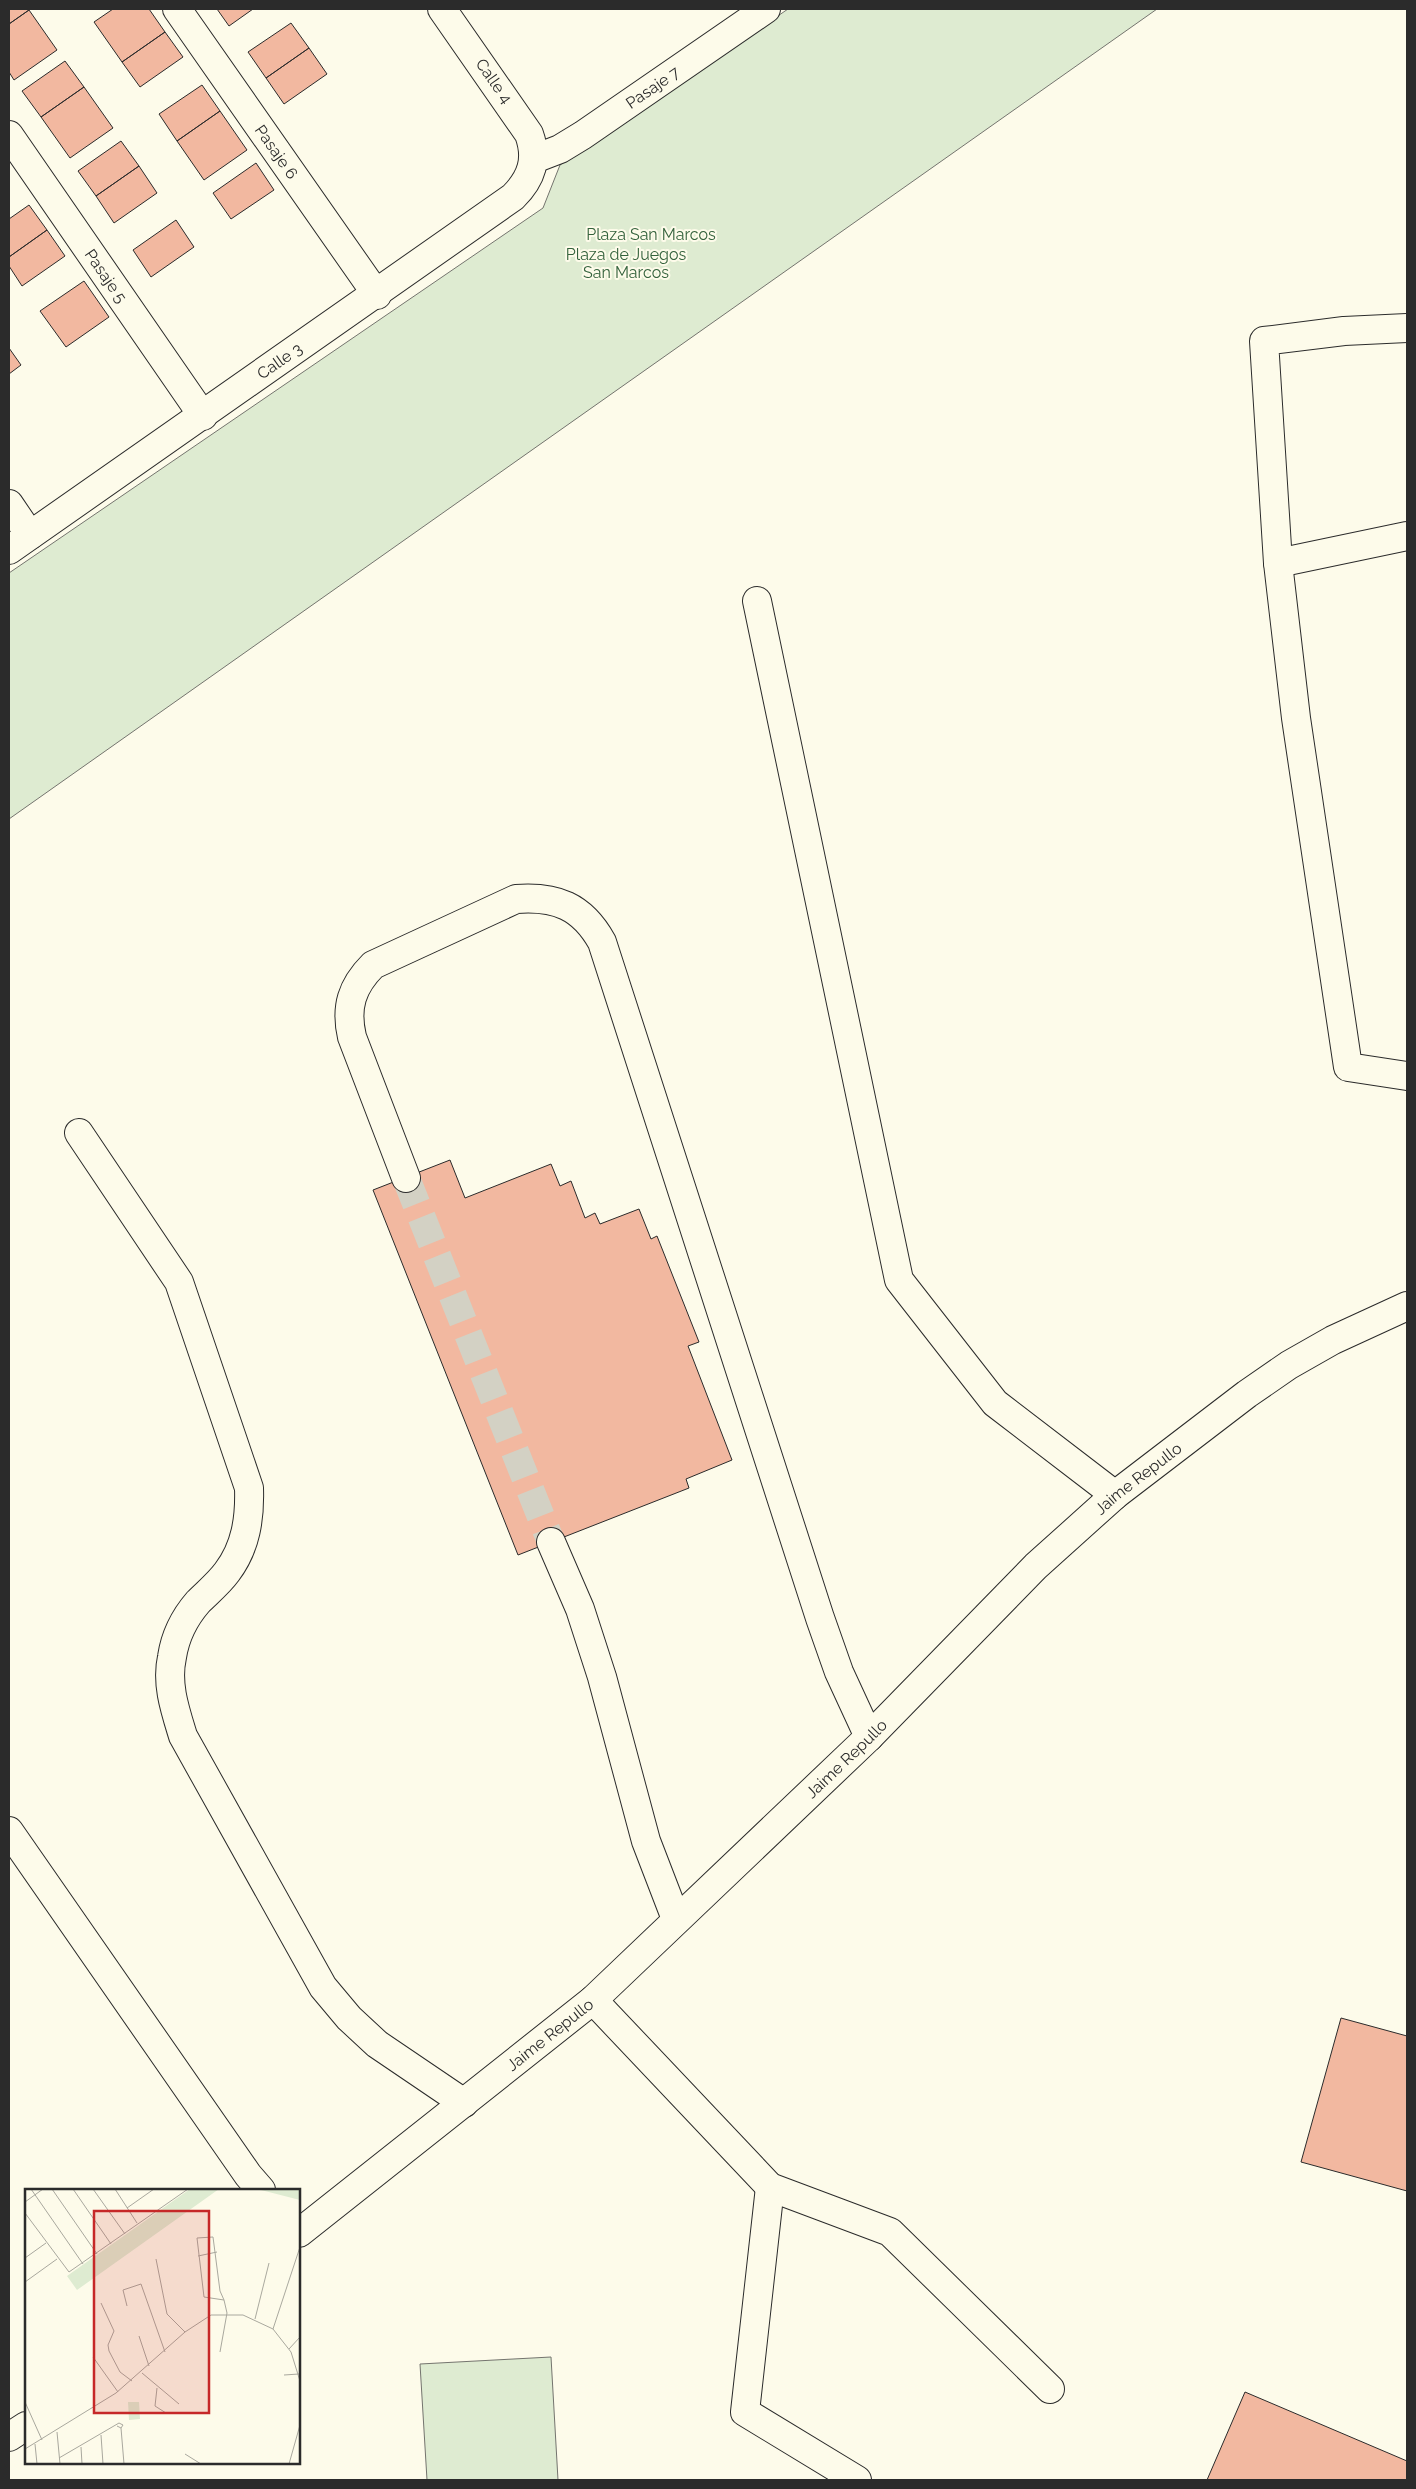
<svg xmlns="http://www.w3.org/2000/svg" width="1416" height="2489" viewBox="0 0 1416 2489" font-family="Raleway,sans-serif">
	<rect width="100%" height="100%" fill="#fdfbea"/>
	<path fill="#deebd1" stroke="#74746e" d="M788,9H1157L9,819V573L543,208L560,165Z
		M551,2357L558,2480H427L420,2364Z"/>
	<path fill="#f2b8a0" stroke="#2b2b2b" d="M9,9H28L29,10L9,24Z
		M113,9H149L165,32L122,62L94,22Z
		M217,9H253L229,26Z
		M29,10L57,50L14,80L9,72V24Z
		M291,23L309,48L266,78L248,52Z
		M165,32L183,57L140,87L122,62Z
		M309,48L327,74L284,104L266,78Z
		M65,61L84,87L41,117L22,91Z
		M202,85L220,111L177,141L159,114Z
		M84,87L113,128L70,158L41,117Z
		M220,111L247,150L204,180L177,141Z
		M121,141L139,166L96,196L78,171Z
		M256,163L274,190L231,219L213,193Z
		M139,166L157,193L114,223L96,196Z
		M29,205L47,230L9,257V219Z
		M176,220L194,247L151,277L133,250Z
		M47,230L65,256L22,286L9,266V257Z
		M84,281L109,317L66,347L40,311Z
		M9,348L21,365L9,374Z
		M450,1160L465,1198L551,1164L560,1186L571,1181L585,1218L595,1213L600,1224L639,1209L651,1239L657,1236L699,1342L688,1346L732,1460L686,1479L689,1488L518,1555L373,1190Z
		M1341,2018L1407,2036V2191L1301,2162Z
		M1245,2392L1407,2461V2480H1207Z"/>
	<g fill="none" stroke-linecap="round" stroke-linejoin="round">
		<path stroke="#d3d1c4" stroke-width="28" stroke-dasharray="28 14" stroke-linecap="butt" d="M406,1178L551,1542"/>
		<defs>
			<g id="minor">
				<path id="s1" d="M177,9L377,295"/>
				<path id="s2" d="M9,135L203,416"/>
				<path id="s3" d="M534,159L560,149L583,135L766,9"/>
				<path d="M1407,328L1344,331L1264,341L1278,563L1296,718L1348,1067L1407,1076"/>
				<path d="M9,504L30,535"/>
				<path id="s4" d="M9,550L513,197C532,178 538,159 529,134L442,9"/>
				<path d="M1278,563L1407,536"/>
				<path d="M757,601L899,1280L995,1403L1115,1495"/>
				<path d="M79,1133L179,1282L249,1488C250,1518 246,1547 227,1572C219,1583 208,1592 198,1602C185,1617 175,1637 172,1657C166,1684 175,1710 183,1736L323,1987L349,2018L377,2044L464,2103"/>
				<path d="M406,1178L352,1037C345,1007 352,986 373,965L516,899C556,896 582,906 602,942L820,1618L839,1672L869,1737"/>
				<path d="M551,1542L580,1609L602,1677L646,1841L676,1919"/>
				<path d="M9,1831L248,2175L261,2190"/>
				<path d="M593,2000L770,2187L890,2232L1050,2389"/>
				<path d="M770,2187L745,2412L857,2480"/>
				<path id="s5" d="M299,2233L593,2000L869,1737L1036,1566L1115,1495L1247,1394L1289,1365L1333,1340L1407,1306"/>
				<path d="M9,2437L26,2426"/>
			</g>
		</defs>
		<use href="#minor" stroke="#2b2b2b" stroke-width="30"/>
		<use href="#minor" stroke="#fdfbea" stroke-width="28"/>
	</g>
	<g text-anchor="middle" dominant-baseline="central" stroke-width="4" stroke-linejoin="round" paint-order="stroke">
		<g font-size="16" fill="#2b2b2b" stroke="#fdfbea">
			<text transform="translate(494 81) rotate(55)">Calle 4</text>
			<text stroke="none"><textPath href="#s3" startOffset="139">Pasaje 7</textPath></text>
			<text stroke="none"><textPath href="#s1" startOffset="174">Pasaje 6</textPath></text>
			<text stroke="none"><textPath href="#s2" startOffset="171">Pasaje 5</textPath></text>
			<text stroke="none"><textPath href="#s4" startOffset="330">Calle 3</textPath></text>
			<text stroke="none"><textPath href="#s5" startOffset="1130">Jaime Repullo</textPath></text>
			<text stroke="none"><textPath href="#s5" startOffset="725">Jaime Repullo</textPath></text>
			<text stroke="none"><textPath href="#s5" startOffset="320">Jaime Repullo</textPath></text>
		</g>
		<g font-size="16" fill="#34623c" stroke="#fdfbea">
			<text x="651" y="234">Plaza San Marcos</text>
			<text x="626" y="254">Plaza de Juegos<tspan x="626" dy="18">San Marcos</tspan></text>
		</g>
	</g>
	<g transform="translate(25 2189)">
		<rect width="275" height="275" fill="#fdfbea"/>
		<path d="M165,0H194L52,101L42,87ZM232,0H275V11ZM103,213H114L115,230L104,231Z" fill="#deebd1"/>
		<path fill="none" stroke="#a9a89e" stroke-width="1" d="M6,0L58,75M27,0L72,65M48,0L86,55M68,0L100,45M90,0L112,34M0,13L18,0M102,19L129,0M0,24L44,83L163,0M188,48L195,102L199,111L179,108L172,49ZM173,67L192,63M0,69L21,54M131,70L142,125L160,143M0,93L32,70M76,114L89,142L83,156L84,162L95,183L107,192M102,117L98,101L116,95L140,163M230,130L244,74M248,140L275,58M114,147L124,177M264,160L275,148M195,163L202,124L199,111M68,168L93,203M117,184L154,215M259,186L274,185M132,199L130,217L141,224M0,213L17,251M96,239L99,275M32,243L35,275M76,246L78,275M10,255L12,275M56,258L57,275M0,260L91,204L160,143L186,126H218L248,140L266,163L275,192M160,265L176,275M34,269L94,234L98,236L96,239L92,237M264,275L275,236"/>
		<path fill="#c62828" fill-opacity="0.15" stroke="#c62828" stroke-width="2.5" d="M69,22H184V224H69Z"/>
		<rect width="275" height="275" fill="none" stroke="#2b2b2b" stroke-width="2.5"/>
	</g>
	<rect width="1416" height="2489" fill="none" stroke="#2b2b2b" stroke-width="20"/>
</svg>
